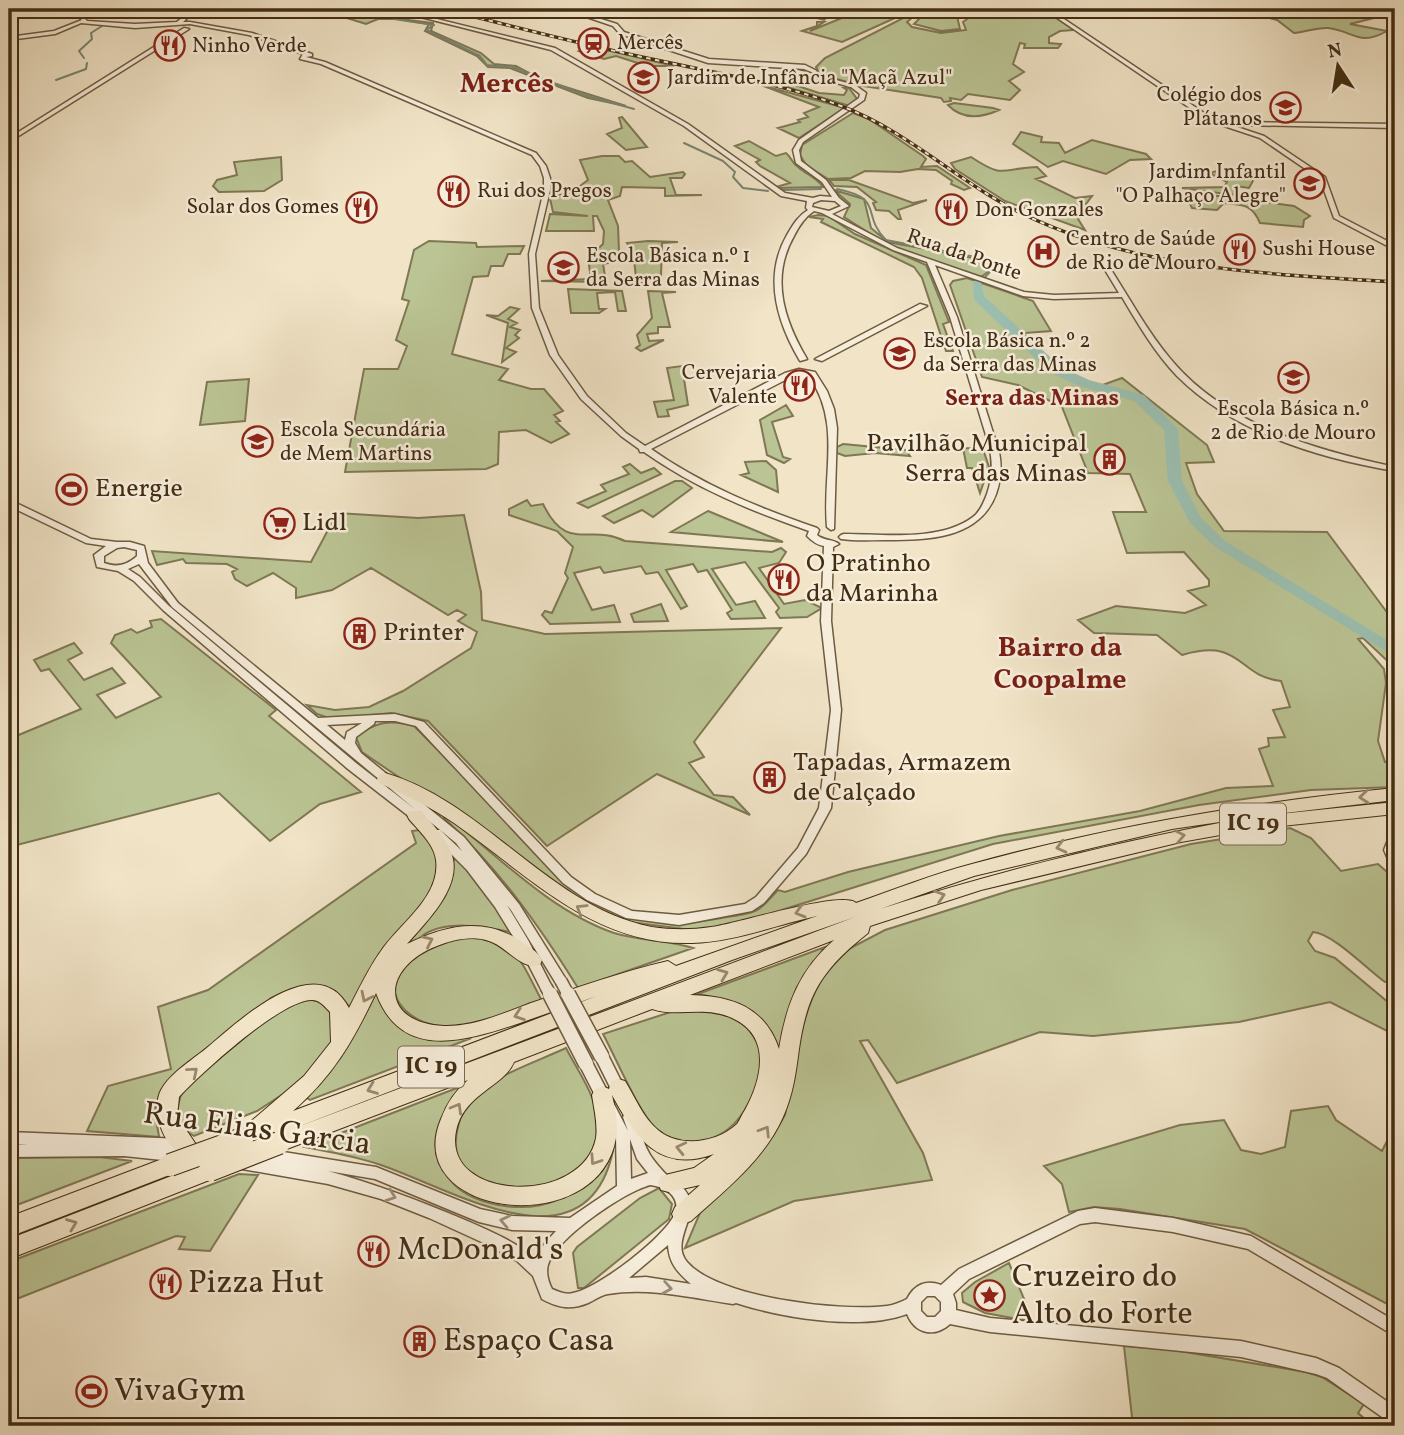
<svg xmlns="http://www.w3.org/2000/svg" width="1404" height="1435" viewBox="0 0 1404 1435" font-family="Vollkorn,serif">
	<rect width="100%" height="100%" fill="#f1e4c7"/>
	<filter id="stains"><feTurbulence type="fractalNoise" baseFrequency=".00286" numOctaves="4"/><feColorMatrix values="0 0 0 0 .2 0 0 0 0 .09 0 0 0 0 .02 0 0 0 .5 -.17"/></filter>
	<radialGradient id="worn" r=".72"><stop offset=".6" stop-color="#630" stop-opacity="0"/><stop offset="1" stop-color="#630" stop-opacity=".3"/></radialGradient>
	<path fill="#bbc494" stroke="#7f7854" stroke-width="2" d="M321,9L433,23L431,31L481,53L494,64L516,66L540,79L626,106L588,98L510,68L488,67L477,56L425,31L429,24L399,19H378L366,24L337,15L341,11Z
		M838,9H896L906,13L842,42L802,31L817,26V22H824L810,31L847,16L843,14L826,18L824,20L817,18L843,13L834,10Z
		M925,9H978L957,16L960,29L941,31L914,24L922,16L916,12Z
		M985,9H1043L1074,30L1060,31L1049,37V43L1061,44L1058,48H1024L1025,44L1020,43L1013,64L1024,72L1009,81L1020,90L1010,100L968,94L961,100L950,98L951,101L944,102L941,98L857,85L819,74L816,67L825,58L909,15L914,16L907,22L912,27L941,33L966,30L963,22L971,16L968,15Z
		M1234,9H1358L1370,17L1382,16L1350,24L1387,31C1359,47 1354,31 1328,28C1318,27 1305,32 1294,33L1277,20Z
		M590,46L674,66H647L616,56L604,59L579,51Z
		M783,81L819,93L844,95L847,90L844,88H849L857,99L850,106L770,82Z
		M761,85L845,108L799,138L778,128L800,122L798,120L808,117L804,113L819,107Z
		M954,103L993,108L999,110C981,118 962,120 948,105Z
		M853,113L869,119L923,156L926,159L921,167L937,166L970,188L964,190L951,184L952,181L936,170L918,169L900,172L865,171L851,178L828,179L806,165L800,155L802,145Z
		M622,117L647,147L626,150L607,134L622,128L619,118Z
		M1021,132L1042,137L1041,142L1059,143L1065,153L1092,140L1146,154L1151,159L1130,160L1106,174L1063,161L1048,167L1013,144Z
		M749,141L776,156L786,153C791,157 792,163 798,167C807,175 816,177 823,187L778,188L776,187L790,183L760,166L756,162L760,160L735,146Z
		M602,156H619L625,162L632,161L650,177L683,172L685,174L682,178H670L676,195H702L665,196V188L622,187L620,196L608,200L618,226L619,252H606L608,263L603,264L606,282L541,281L591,279L588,258L603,244L604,231L597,216H593L594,231H546L550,214L588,216L553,212L549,194L568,195L588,180L580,160Z
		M281,157L282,180L264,191L219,192L213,186L217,180L237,175L234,162Z
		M971,157C1006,180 1000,168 1037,167L1046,176L1036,179L1075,198L1092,196L1083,208L1087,212L1078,219L1085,230L1005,201L955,169L951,163Z
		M1217,171L1230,179H1254L1249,188L1236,186L1233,195L1182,188L1224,187L1227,182L1209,173Z
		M829,180H849L913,203L927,200L898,210L901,219H898L889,211L876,210L873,203L876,202L857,187L834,186Z
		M834,190L864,199L871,228L888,242L979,259L989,263L992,269L981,277L890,246L844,217L850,204Z
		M1203,194L1294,206L1310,216L1304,220L1303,227L1260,223C1252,204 1243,205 1224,203L1217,210L1192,208L1189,202L1203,201Z
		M818,215L828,216L855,234L926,265L949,322L943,324L953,351H946L922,278L914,267L821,222L823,219L809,217Z
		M429,241L476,243L477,247L524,246L520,254H508L503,266H491L488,276L473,277L452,354L508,369L499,380L531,389H544L563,411L554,415L560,421L556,422L569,434L551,443L526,430L499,432L498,464L486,469L345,472L364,369H398L407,346L396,340L409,301L402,299L414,250Z
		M648,241L678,242L662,243L661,277H643L642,283L638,284L632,280L636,277L633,252L627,243Z
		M967,278L1033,301L1051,331L1024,333L1039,353L1061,371L1100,386L1122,378L1207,445L1214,462L1186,463L1197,494L1224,531L1327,532L1395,623V668L1363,638L1358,639L1384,669L1386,683L1378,741L1385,762L1395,760V787L1311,790L1199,805L993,844L772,913L729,926L692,930L629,922L580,901L362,752L356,737C375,722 390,719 414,726L586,899C631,925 677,927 727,917C737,915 750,915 759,909C766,904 772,896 778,890L785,892L848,872L999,836L1140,811L1226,788L1273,786L1259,749L1269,746L1268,738L1285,737L1273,710L1290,707L1281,681C1236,676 1243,637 1182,655L1157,635L1094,633L1078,620L1116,606L1185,613L1206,605L1188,591L1209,586V580L1184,552L1127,553L1113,512H1146L1130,474L1088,473L1062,407L1018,385L982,377L950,285L953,281Z
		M568,289L622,291L626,311H618L615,292L597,293L599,309H605L599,313H571Z
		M648,291L676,292L662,293L670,327H658V333L647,334L649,341L664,340L641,351L636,348L640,345L637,335L652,318Z
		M510,307L519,309L508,319L517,323L510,327L520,330L515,335L519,338L506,348L516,352L502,362L508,323L486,315L498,316Z
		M682,366L688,405L667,410L669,416L658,417L654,402L674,400L667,368Z
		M249,379L245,421L200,425L207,382Z
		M786,405L793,416L772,422L783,457L790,459L784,463L767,455L760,420Z
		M843,444L906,450L910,456L875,453L845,456L837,453V447Z
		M963,448L983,449L989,467L980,493L972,468H967Z
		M766,461L776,470L778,492L741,475L749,473L745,462Z
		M630,464L641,473L654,468L661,474L588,508L578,503L606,491L601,485L629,474L623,467Z
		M675,481H682L692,488L653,517L642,510L614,523L603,516Z
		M527,500L531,506L543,504C567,554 590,523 625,541L772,552L781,548L786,552L779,563L759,568L784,604L805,600L822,608L807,617L780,618L776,612L779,608L745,562L712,569L736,605L755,601L765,618L731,619L727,613L732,610L707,570L698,572L693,564L666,570L687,606L681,609L658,572L646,574L641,566L604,573L600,567L574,573L592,610L614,605L620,622L550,624L542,615L545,611L552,613L568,578L565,573L573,547L557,531L509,515V509Z
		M708,511L783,542L671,532Z
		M337,513L418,518L464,515L481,592L482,620L545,634L781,628L694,742L704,757L689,763L714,795L733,797L750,815L657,774L547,846L428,721L391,713L332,719L317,714L307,705L335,710L369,707L403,691L471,648L477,632L458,621L466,615L457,610L448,615L371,568L332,590L296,598V588L273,573L247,586L235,579L232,572L237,569L227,564L186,563L183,559L157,565L152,551L311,562Z
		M661,604L668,621L634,622L631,614Z
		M161,619L276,710L269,716L361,792L320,804L270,841L219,793L9,847V739L81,709L49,669L41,671L34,660L74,643L82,653L68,660L84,680L112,668L125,683L97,695L116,718L161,697L111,643L115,635L131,629L137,633L152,627L150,621Z
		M444,814C496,854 550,911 614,933C640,941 668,940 693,948L578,988C539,925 498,868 444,818Z
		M1290,828L1311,838L1341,871L1378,864L1395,879V979L1385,982C1367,969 1332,933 1313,932L1308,941L1315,951L1335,958L1395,1008L1393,1034L1330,1002L1239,1022L1093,1036L1040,1032L897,1083L868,1040L860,1041L923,1153L932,1180L794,1201L685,1248L702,1208L774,1134L785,1115L804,1015L820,978L841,953L885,930L1012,890L1191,844Z
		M419,830C429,842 439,851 439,867C439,890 368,987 352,1011C334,981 299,983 271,998C248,1018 163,1081 156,1105C153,1116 158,1126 159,1137L87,1131L108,1086L171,1069L158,1007L208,990L416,843L412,831Z
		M456,857L486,891L510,932C487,926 440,919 420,938C409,949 391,989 383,1004C401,1042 433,1031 469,1039L310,1100L304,1096L371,995Z
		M466,936C519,943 519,958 542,1001C514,1010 479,1028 448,1027C408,1026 372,990 412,958C428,945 446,940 466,936Z
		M825,947L797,987L789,1009L780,1079C776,1017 756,1005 698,994Z
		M309,999L324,1003L333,1010L332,1041L300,1083L257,1111L194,1136L186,1131L176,1115L181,1094L187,1085L280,1008Z
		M683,1008C734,1015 744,1010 766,1062C752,1100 738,1141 691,1142C678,1142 666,1138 656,1129C638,1111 616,1058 603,1034Z
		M566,1048C578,1072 599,1099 598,1127C595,1207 436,1210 458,1127C461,1113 468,1100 480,1091C504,1072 538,1061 566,1048Z
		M462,1086L440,1156C442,1165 445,1174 451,1181C473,1209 539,1216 567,1194C583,1183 596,1165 609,1151H613C586,1276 449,1187 378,1164C354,1156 330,1152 305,1147Z
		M1328,1106L1336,1120L1382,1151L1387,1141L1395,1146V1308L1245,1229L1120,1209L1094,1207L1069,1212L1062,1184L1044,1166L1180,1125L1224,1120L1241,1150L1261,1154L1285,1147L1291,1111Z
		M99,1157L132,1161L9,1208V1158Z
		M239,1174L258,1175L210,1251L179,1249L185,1237L176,1236L9,1302V1262Z
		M659,1188L672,1204L669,1219L584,1288H578L573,1253L577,1247L640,1198Z
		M1009,1263L1032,1318L1035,1322L985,1313L963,1302L962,1293L975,1282Z
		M1124,1346L1173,1350L1306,1372L1322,1377L1364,1404L1358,1413L1366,1420L1363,1424L1357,1420V1426H1133Z"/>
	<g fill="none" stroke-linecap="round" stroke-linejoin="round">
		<path stroke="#788571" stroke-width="2" d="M327,9L434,25L426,30L480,56L487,65L516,68L584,95L634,109
			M84,58L79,51L92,39L91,33L102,26
			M56,80L86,69L87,63
			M684,143L723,161L735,172L733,177L743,188L768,191
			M837,189C886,199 860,214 886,240L981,258L989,261L993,269L985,277
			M783,190L821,189"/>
		<path fill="#9bbfb0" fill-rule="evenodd" d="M973,281H981L984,296L1061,367L1089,380L1144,395L1178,429L1182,481L1201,518L1225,541L1395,645V657L1215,547L1190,523L1168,481L1164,430L1134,401L1079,386L1051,373L974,300Z"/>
		<defs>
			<path id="tertiary" d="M71,9H76L87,21L135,24L177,22L192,9H197L183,22H190L252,33L312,54V56L306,57L325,62L536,153L546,166L550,178V190L535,254L539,308L558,355L587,396L626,433L645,446L785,373L799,369L815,372L827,391L834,409L837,428L834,529L831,530L827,527C822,472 842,424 809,376L800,373L791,377L651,449C702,485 759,508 817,528L819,530L817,535C824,541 833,539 839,544L833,547L831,621L841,710L831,808L806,854L764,903L752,911L679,925L626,918L587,900L563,883L416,726L395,721H375L374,724L356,737L355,743L361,753L464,837L519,904L567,981L565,985L561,986L557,985L511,910L507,905L528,940L552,987L550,991L546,992L542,991L519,946L495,907L467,870L430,833L432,830H440L462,851L456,843L423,816L425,818L423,821H415L348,769L163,610L134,581L118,571L97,567L94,555L106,546L86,543L9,506V500L12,501L91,539L117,542H130L144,546L148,563L178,603L318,718L395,714L424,722L571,877L595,894L632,911L679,915L745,904L756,897L798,848L819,808L831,710L821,621L824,546C817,545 812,541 807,536L809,531C751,511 695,488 644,452H640L639,449L621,436L581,399L550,355L532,308L529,254L544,190V178L540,166L532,155L321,64L300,59L303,54L249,35L190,24L135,28L81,23L55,34L9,40V37L54,31L82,20ZM124,547L137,550V556C127,565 117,568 104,563V556L117,548ZM139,564L172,607L416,810L356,763L169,606L140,577L128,569ZM362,723L347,732L345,740L327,725Z
				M389,9H396L555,48L688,124L785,193L813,198L820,196L832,197L822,182L796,163L793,150L799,140L859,98L860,94L851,87L787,70L788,68L708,63L620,34L613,26L563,9H569L617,24L624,32L709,59L805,65L817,71L814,73L804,69L790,68L855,85L866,93L864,100L803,142L799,150L801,161L826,180L839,198L849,206L832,214L897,248L1024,292L1054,295L1119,293L1102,265L1105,260H1109L1108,265C1129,297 1147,332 1173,362C1228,426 1316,450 1395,467V471C1318,458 1234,433 1177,376C1155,353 1138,324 1122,297L1054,299L1023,296L935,265L957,317L999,452C1002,467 1001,480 996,494C979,540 926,540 884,540C870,540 855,541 841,539L839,537L841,535L844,534C883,534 940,542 973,517C980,512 984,502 987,494C993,477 993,462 989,445L950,317L927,262L893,250L822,213L814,211C805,217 799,226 794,236C770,278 784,320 807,359L800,361C777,322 763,277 787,235C793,225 798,216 808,210L806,208L807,201L781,196L684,126L551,50ZM821,200L835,201L841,206L829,211L812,207L813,203Z
				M1044,9H1049L1213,119L1264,136L1325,177L1339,216L1395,245V250L1334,218L1320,179L1260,138L1209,121Z
				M184,28L189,29L9,142V138Z
				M1241,122L1395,124V128L1239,125L1238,124Z
				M920,304L927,306L822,361L815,359Z
				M1395,831V867L1391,866L1384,850L1391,832Z
				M602,1052L607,1053L627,1093L625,1097L620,1099L615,1097L595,1057L597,1053Z
				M586,1059L591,1060L628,1131L623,1117L625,1113L630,1111L635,1113L637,1117C640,1128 643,1143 649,1153C652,1159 664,1173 669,1177C678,1185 686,1187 690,1200C695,1220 671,1243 687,1262C718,1298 841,1312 887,1306C894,1305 901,1302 907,1299C914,1285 926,1279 941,1285L959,1269L1078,1211L1095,1208L1173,1218L1251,1236L1395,1321V1336L1248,1249L1173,1232L1095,1222L1080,1224L969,1279L953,1294L956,1303V1310L990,1318L1241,1341L1316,1358L1339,1368L1395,1407V1424L1389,1422L1327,1378L1316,1374L1241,1357L990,1332L950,1324C934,1338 915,1334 907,1314C861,1331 783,1318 736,1303L733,1304C692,1298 649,1287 608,1294C601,1295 595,1300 588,1303C571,1310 558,1308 542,1299L533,1276L517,1261L488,1245L429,1218L381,1199L328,1184L242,1169L237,1167L235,1163L237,1159L242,1157L260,1159L258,1155L260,1151L265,1149L376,1167L480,1209L512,1216L570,1218L617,1186L616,1136L579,1064L581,1060ZM630,1139L637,1159L648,1173L631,1179ZM328,1171L375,1179L479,1222L512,1230L556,1231L545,1243L535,1258C514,1241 490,1231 465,1220C420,1201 375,1184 328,1171ZM650,1185C658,1186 664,1188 670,1193C676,1199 678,1205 675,1213C667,1236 597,1289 573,1293C566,1295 559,1292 552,1289C548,1281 545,1271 549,1262C561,1235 623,1193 650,1185ZM668,1245C669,1263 677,1272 691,1284L646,1277L629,1278ZM927,1296H935L941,1302V1311L935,1317H927L921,1311V1302Z
				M9,1132L183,1139L188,1141L190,1145L188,1149L184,1151L188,1156L186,1160L181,1162L124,1156L9,1157V1145H28L9,1144Z"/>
			<path id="trunk" d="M385,773C485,802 549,907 652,927C671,930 692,930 711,927C736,924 842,890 856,903C894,890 933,874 972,864C1110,826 1252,802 1395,788V800L1260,816L1395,802V814L1254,829L1181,842L981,890L870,926L868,933C824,968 807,992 799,1049C796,1072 793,1095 783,1117C764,1160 725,1190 691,1221L683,1224L675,1221L672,1214L675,1207L700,1185L669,1192L661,1190L658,1183L661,1176L694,1168L714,1154C659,1174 635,1137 612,1095C615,1109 619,1124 616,1138C598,1242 400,1217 441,1119C447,1103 455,1091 468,1080L279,1152L272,1149L269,1143L272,1137L242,1148L235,1145L232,1139L235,1133L246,1128L249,1123L304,1076L331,1042L330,1012C325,1007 321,1001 313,1000C283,998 200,1074 179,1097L177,1116L197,1146L194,1152C168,1162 149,1113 161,1090C171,1072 194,1059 209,1046C239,1021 317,947 349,1008C359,989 368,969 381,951C399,924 441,897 436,860C434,844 419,831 409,819L407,815L409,811H421C431,823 444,835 450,850C466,884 427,921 407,944C445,925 485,916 522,942C530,947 538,952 542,960L540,965C522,971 506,946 489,941C473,935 452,940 437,946C380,968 380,1023 444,1026C473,1027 504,1013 531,1003C576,988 621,972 668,961L676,966L817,916C775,925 734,942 692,943C593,946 529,875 454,823C431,807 405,795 379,783L377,779L379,775ZM1247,818C1123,840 1000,871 880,909L974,876L1172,829ZM855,917L292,1129L732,960ZM834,940C800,969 786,1005 779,1049C765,1007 732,996 690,995ZM376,993C401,1062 466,1041 520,1023C545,1014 571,1005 597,996L293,1111C334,1075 353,1041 376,993ZM652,1009C678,1018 707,1004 736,1020C772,1039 761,1081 745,1110C742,1114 740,1120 737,1124C717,1143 679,1148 658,1130C643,1118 635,1097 625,1081L618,1079L611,1081L609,1089L602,1086L595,1089L592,1095C594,1109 598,1124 596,1138C583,1206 442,1202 456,1131C464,1093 504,1087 514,1062Z
				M170,1156L177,1158L181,1165L177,1172L9,1237V1217Z
				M210,1161L217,1163L221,1170L217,1177L9,1259V1239Z"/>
		</defs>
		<use href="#tertiary" stroke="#6e5b40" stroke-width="3"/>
		<use href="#trunk" stroke="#432d13" stroke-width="2"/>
		<use href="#tertiary" fill="#f6eddb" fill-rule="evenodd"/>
		<use href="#trunk" fill="#f1e4c7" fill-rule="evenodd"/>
		<defs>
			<path id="rail" d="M445,9C517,28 589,46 661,61C721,74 783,84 841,106C908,131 959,183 1023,214C1138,270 1269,274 1395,282"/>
		</defs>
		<use href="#rail" stroke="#432d13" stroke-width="3.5"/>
		<use href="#rail" stroke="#f6eddb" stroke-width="2" stroke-dasharray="4.5" stroke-linecap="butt"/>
		<defs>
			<path id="tertiary-bridge-far1" d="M561,981L569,996
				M546,987L551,996"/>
			<path id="tertiary-bridge" d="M550,994L586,1064
				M568,994L602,1057"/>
			<path id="trunk-bridge" d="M170,1165L242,1139
				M210,1170L279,1143"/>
		</defs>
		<use href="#tertiary-bridge-far1" stroke="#6e5b40" stroke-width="14" stroke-linecap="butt"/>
		<use href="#tertiary-bridge" stroke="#6e5b40" stroke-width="17" stroke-linecap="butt"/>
		<use href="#trunk-bridge" stroke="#432d13" stroke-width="24" stroke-linecap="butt"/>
		<use href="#tertiary-bridge-far1" stroke="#f6eddb" stroke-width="11"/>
		<use href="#tertiary-bridge" stroke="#f6eddb" stroke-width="14"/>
		<use href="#trunk-bridge" stroke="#f1e4c7" stroke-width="22"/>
	</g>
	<defs><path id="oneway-chevron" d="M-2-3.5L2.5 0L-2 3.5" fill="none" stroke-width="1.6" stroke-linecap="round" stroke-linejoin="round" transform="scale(1.75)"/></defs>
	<g stroke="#9a886d">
		<use href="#oneway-chevron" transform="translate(1364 797) rotate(175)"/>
		<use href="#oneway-chevron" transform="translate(1180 836) rotate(-11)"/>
		<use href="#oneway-chevron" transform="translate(1061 847) rotate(166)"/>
		<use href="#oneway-chevron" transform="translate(940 896) rotate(-18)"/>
		<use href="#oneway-chevron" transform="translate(581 909) rotate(-148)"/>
		<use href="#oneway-chevron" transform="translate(800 912) rotate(164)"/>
		<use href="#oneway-chevron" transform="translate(428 941) rotate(-25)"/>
		<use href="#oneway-chevron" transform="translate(723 974) rotate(-21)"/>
		<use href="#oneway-chevron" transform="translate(366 997) rotate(116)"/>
		<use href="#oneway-chevron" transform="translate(519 1015) rotate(161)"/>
		<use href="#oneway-chevron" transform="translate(193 1072) rotate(-40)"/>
		<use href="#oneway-chevron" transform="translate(372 1089) rotate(159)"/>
		<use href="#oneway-chevron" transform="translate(457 1108) rotate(-60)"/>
		<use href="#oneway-chevron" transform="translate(765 1131) rotate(-58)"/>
		<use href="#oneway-chevron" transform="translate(681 1148) rotate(-167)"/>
		<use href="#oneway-chevron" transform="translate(595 1160) rotate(124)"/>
		<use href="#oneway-chevron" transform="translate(72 1224) rotate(-21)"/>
	</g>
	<g stroke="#9c8d77">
		<use href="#oneway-chevron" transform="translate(391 1196) rotate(20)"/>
		<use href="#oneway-chevron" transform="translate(505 1221) rotate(-168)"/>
		<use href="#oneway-chevron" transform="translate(667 1288) rotate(10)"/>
	</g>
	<defs>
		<symbol id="station-ring" viewBox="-11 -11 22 22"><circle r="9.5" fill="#f6eddb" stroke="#8f2418" stroke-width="1.5"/><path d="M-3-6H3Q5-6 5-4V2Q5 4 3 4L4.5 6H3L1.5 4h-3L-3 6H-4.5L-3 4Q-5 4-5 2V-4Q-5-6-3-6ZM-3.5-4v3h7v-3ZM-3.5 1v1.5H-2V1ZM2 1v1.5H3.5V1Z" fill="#8f2418"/></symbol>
		<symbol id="restaurant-ring" viewBox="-11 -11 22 22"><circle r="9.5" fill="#f6eddb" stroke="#8f2418" stroke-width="1.5"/><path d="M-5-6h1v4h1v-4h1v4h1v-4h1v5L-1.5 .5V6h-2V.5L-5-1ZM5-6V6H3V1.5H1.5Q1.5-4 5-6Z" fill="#8f2418"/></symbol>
		<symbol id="school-ring" viewBox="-11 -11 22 22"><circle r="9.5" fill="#f6eddb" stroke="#8f2418" stroke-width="1.5"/><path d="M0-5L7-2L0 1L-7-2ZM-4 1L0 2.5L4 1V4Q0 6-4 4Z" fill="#8f2418"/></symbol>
		<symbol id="hospital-ring" viewBox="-11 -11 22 22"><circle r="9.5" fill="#f6eddb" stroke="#8f2418" stroke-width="1.5"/><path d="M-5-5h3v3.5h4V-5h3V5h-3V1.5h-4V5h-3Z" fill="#8f2418"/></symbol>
		<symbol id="building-ring" viewBox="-11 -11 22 22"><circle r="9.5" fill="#f6eddb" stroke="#8f2418" stroke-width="1.5"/><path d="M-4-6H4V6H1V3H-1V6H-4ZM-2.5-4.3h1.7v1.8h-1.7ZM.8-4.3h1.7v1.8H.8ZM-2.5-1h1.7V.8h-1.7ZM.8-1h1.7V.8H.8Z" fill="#8f2418"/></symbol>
		<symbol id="stadium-ring" viewBox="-11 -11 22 22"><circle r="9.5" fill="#f6eddb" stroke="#8f2418" stroke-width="1.5"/><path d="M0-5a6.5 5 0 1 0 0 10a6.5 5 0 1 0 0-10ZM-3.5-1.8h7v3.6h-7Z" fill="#8f2418"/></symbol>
		<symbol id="supermarket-ring" viewBox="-11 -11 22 22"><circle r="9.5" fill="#f6eddb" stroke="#8f2418" stroke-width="1.5"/><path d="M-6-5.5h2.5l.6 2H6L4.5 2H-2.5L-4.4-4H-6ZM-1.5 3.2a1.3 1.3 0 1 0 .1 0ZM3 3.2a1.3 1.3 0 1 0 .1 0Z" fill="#8f2418"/></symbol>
		<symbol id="sight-ring" viewBox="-11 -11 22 22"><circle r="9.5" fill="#f6eddb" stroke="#8f2418" stroke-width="1.5"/><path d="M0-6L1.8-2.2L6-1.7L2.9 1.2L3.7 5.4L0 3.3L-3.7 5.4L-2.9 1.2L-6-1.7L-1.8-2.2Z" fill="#8f2418"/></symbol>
	</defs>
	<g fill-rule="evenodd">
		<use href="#station-ring" x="576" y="26" width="35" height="35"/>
		<use href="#restaurant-ring" x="152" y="28" width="35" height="35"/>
		<use href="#school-ring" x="626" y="60" width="35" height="35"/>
		<use href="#school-ring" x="1268" y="90" width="35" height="35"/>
		<use href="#school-ring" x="1292" y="166" width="35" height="35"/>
		<use href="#restaurant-ring" x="436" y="174" width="35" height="35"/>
		<use href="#restaurant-ring" x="344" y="190" width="35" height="35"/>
		<use href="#restaurant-ring" x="934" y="192" width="35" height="35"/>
		<use href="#restaurant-ring" x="1222" y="232" width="35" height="35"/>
		<use href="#hospital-ring" x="1026" y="234" width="35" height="35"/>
		<use href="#school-ring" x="546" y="250" width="35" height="35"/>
		<use href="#school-ring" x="882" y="336" width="35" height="35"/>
		<use href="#school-ring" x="1276" y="360" width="35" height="35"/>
		<use href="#restaurant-ring" x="782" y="368" width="35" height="35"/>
		<use href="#school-ring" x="240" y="424" width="35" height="35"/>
		<use href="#building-ring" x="1092" y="442" width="35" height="35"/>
		<use href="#stadium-ring" x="54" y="472" width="35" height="35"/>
		<use href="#supermarket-ring" x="262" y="506" width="35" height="35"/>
		<use href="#restaurant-ring" x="766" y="562" width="35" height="35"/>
		<use href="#building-ring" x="342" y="616" width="35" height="35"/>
		<use href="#building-ring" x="752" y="760" width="35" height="35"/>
		<use href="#restaurant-ring" x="356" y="1234" width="35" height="35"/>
		<use href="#restaurant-ring" x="148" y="1266" width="35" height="35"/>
		<use href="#sight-ring" x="972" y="1278" width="35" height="35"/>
		<use href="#building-ring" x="402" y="1324" width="35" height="35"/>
		<use href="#stadium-ring" x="74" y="1374" width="35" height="35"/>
	</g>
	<g text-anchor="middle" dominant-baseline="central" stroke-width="5" stroke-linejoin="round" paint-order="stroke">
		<g font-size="21" fill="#432d13" stroke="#f6eddb" text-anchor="start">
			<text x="617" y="43">Mercês</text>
			<text x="192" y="46">Ninho Verde</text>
			<text x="667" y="78">Jardim de Infância "Maçã Azul"</text>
			<text x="1262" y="95" text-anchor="end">Colégio dos<tspan x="1262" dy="24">Plátanos</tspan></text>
			<text x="1286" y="172" text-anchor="end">Jardim Infantil<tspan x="1286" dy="24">"O Palhaço Alegre"</tspan></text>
			<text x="477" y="191">Rui dos Pregos</text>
			<text x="339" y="207" text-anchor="end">Solar dos Gomes</text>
			<text x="975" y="210">Don Gonzales</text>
			<text x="1066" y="239">Centro de Saúde<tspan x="1066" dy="24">de Rio de Mouro</tspan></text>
			<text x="1262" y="249">Sushi House</text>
			<text x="586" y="256">Escola Básica n.º 1<tspan x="586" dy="24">da Serra das Minas</tspan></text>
			<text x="923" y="341">Escola Básica n.º 2<tspan x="923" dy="24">da Serra das Minas</tspan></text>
			<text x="777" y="373" text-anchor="end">Cervejaria<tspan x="777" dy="24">Valente</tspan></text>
			<text x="1293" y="409" text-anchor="middle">Escola Básica n.º<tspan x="1293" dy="24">2 de Rio de Mouro</tspan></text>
			<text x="280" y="430">Escola Secundária<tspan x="280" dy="24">de Mem Martins</tspan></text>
		</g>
		<g font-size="21" fill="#432d13" stroke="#f6eddb">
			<text transform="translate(964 255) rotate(19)">Rua da Ponte</text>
		</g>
		<g font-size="23" font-weight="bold" fill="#7a1f14" stroke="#f6eddb">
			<text x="1032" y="399">Serra das Minas</text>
		</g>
		<g fill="#f6eddb" stroke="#79674f" stroke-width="2">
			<rect x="1220" y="803.5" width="66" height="41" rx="5"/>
			<rect x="398" y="1046.5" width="66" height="41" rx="5"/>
		</g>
		<g font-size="24" font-weight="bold" fill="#432d13">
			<text x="1253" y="824">IC 19</text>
			<text x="431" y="1067">IC 19</text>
		</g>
		<g font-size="26" fill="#432d13" stroke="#f6eddb" text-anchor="start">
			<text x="1087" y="444" text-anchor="end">Pavilhão Municipal<tspan x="1087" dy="30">Serra das Minas</tspan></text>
			<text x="95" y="489">Energie</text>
			<text x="302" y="523">Lidl</text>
			<text x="806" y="564">O Pratinho<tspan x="806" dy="30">da Marinha</tspan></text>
			<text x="383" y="633">Printer</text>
			<text x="793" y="763">Tapadas, Armazem<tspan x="793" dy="30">de Calçado</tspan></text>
		</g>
		<g font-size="28" font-weight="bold" fill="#7a1f14" stroke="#f6eddb">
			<text x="507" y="84">Mercês</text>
		</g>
		<g font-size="28" font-weight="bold" fill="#7a1f14" stroke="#f6eddb">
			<text x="1060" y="648">Bairro da<tspan x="1060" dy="32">Coopalme</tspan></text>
		</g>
		<g font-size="32" fill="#432d13" stroke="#f6eddb">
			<text transform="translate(257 1130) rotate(8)">Rua Elias Garcia</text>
		</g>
		<g font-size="32" fill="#432d13" stroke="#f6eddb" text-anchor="start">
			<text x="397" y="1251">McDonald's</text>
			<text x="1012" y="1278">Cruzeiro do<tspan x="1012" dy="37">Alto do Forte</tspan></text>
			<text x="188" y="1284">Pizza Hut</text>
			<text x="443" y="1342">Espaço Casa</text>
			<text x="114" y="1392">VivaGym</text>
		</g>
	</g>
	<rect width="1404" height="1435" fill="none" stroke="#f1e4c7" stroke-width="35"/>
	<rect x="10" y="10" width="1383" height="1414" fill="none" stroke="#432d13" stroke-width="3.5"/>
	<rect x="18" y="18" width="1369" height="1400" fill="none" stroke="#432d13" stroke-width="2"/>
	<g transform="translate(1338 66) rotate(348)" stroke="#f6eddb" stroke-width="5" paint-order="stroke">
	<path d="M0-5L12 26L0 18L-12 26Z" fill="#432d13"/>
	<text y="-10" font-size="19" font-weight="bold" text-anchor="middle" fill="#432d13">N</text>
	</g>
	<rect width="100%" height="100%" filter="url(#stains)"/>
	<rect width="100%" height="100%" fill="url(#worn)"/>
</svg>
